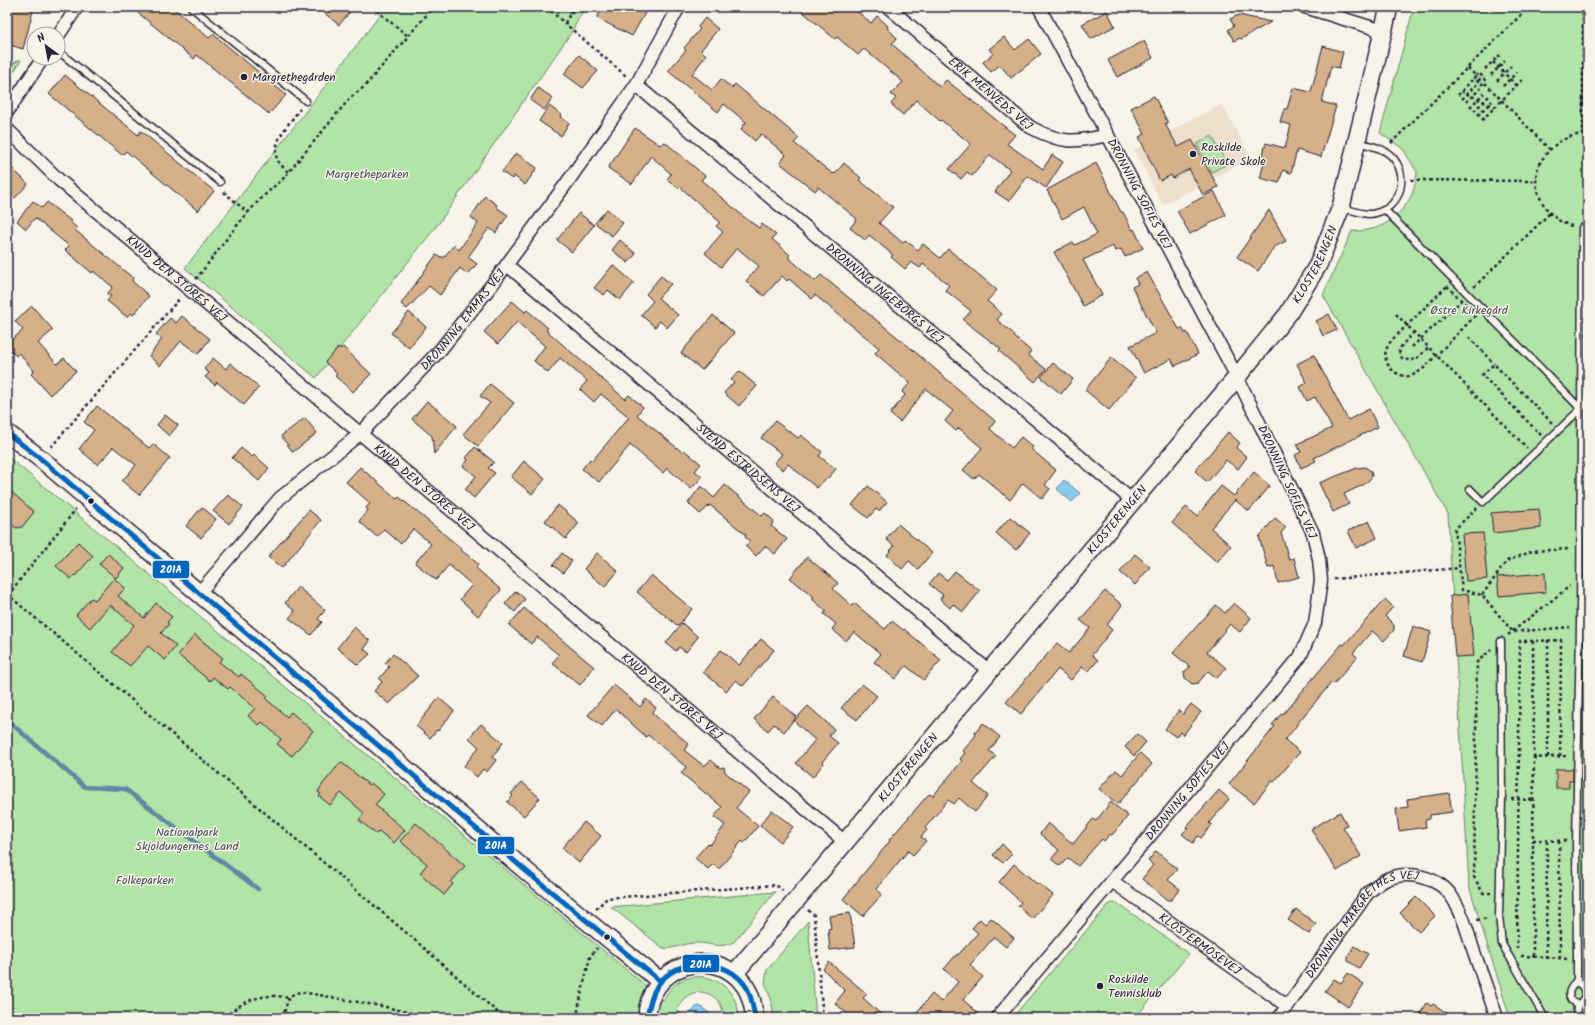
<svg xmlns="http://www.w3.org/2000/svg" width="1595" height="1025" viewBox="0 0 1595 1025" font-family="Kalam,sans-serif">
	<rect width="100%" height="100%" fill="#f7f3e8"/>
	<filter id="ink" filterUnits="userSpaceOnUse"><feTurbulence type="fractalNoise" baseFrequency=".025" numOctaves="2"/><feDisplacementMap in="SourceGraphic" scale="8" xChannelSelector="R" yChannelSelector="G"/><feConvolveMatrix kernelMatrix="1 2 1 2 8 2 1 2 1" color-interpolation-filters="sRGB"/></filter>
	<g filter="url(#ink)">
		<path fill="#eddfcb" d="M1222,104L1251,158L1163,205L1134,150Z"/>
		<path fill="#b1e4a6" stroke="#6a8370" d="M386,7H585L571,33L439,223L316,378L185,268Z
			M1414,7H1588V1018H1510L1469,886L1448,514L1323,295L1352,231C1379,232 1400,219 1412,194C1415,187 1416,179 1417,172L1403,149L1380,133Z
			M19,60H21L7,83V63L12,64Z
			M1212,136L1227,164L1212,172L1197,144Z
			M7,456L663,1000C667,994 671,987 677,983C705,965 739,987 739,1018H724C723,988 685,982 677,1011L686,1018H7Z
			M775,892L734,942C717,950 711,942 694,943C683,943 674,950 663,948L611,907Z
			M1112,903H1117L1189,954L1135,1018H1012L1108,905Z
			M808,921L816,1018H772L773,1011L771,999L765,983L767,970Z"/>
		<path fill="#89cbeb" stroke="#6087a5" d="M1064,480L1080,493L1072,502L1057,489Z
			M700,1006L709,1013V1018H690V1014L696,1007Z"/>
		<g fill="none" stroke-linecap="round" stroke-linejoin="round">
			<path stroke="#6087a5" stroke-width="4.5" d="M7,720L85,787L125,789L258,889"/>
		</g>
		<path fill="#d6b088" stroke="#22223b" d="M7,7H34L23,49L7,44Z
			M131,7H172L209,38L213,34L286,95L269,114L197,55L194,59Z
			M317,7H354L339,25Z
			M602,7H633L645,13L632,36L597,18Z
			M797,7H852L871,23L877,16L888,26L887,28L897,38L892,44L940,87L946,80L1015,135L1007,144L1043,169L1052,155L1063,162L1046,188L1028,176L1009,201L995,192L1010,170L990,155L972,176L967,172L961,179L949,169L971,144L941,120L940,121L916,100L903,115L891,104L896,98L891,94L903,82L864,49L858,55L837,37L835,39Z
			M1107,11L1115,26L1091,39L1082,24Z
			M1239,15L1271,22L1241,39L1240,38L1234,41L1228,30L1234,26L1230,19Z
			M705,18L718,29L701,50L706,55L692,74L712,90L721,79L732,88L735,84L799,138L794,143L833,174L834,173L835,174L844,163L861,178L859,180L893,207L879,223L903,243L905,240L918,250L923,244L940,258L948,249L997,290L987,301L1002,314L997,320L1015,335L1014,337L1031,351L1028,355L1046,369L1035,382L999,351L1001,349L963,320L971,311L945,290L949,285L923,264L920,268L911,262L905,269L891,257L893,255L869,235L865,240L850,228L857,219L818,187L815,191L780,163L786,155L761,134L755,141L741,129L746,122L724,104L718,112L668,71L686,50L684,48L700,29L698,27Z
			M1004,37L1015,50L1029,39L1041,54L1011,78L1000,65L991,72L983,62L993,54L989,49Z
			M1144,41L1153,58L1117,77L1108,60Z
			M1323,46L1343,52L1339,68L1331,66L1322,102L1336,106L1321,157L1297,150L1291,173L1283,170L1279,183L1260,178L1264,163L1261,162L1266,143L1285,148L1291,125L1280,122L1284,109H1287L1293,88L1311,92Z
			M579,55L598,71L583,88L564,74Z
			M65,75L138,135L141,131L214,191L198,211L126,151L122,155L49,94Z
			M538,88L553,98L544,110L530,100Z
			M1154,96L1168,123L1165,124L1178,147L1192,140L1218,187L1203,195L1189,169L1173,178L1171,175L1160,181L1139,137L1145,134L1131,108Z
			M549,106L562,115L560,117L569,123L561,136L539,121Z
			M635,128L660,145L665,142L705,176L701,180L744,217L759,228L762,224L776,235L772,239L790,255L788,257L815,281L821,275L913,350L995,421L990,429L1012,448L1021,437L1033,447L1031,449L1056,470L1045,485L1050,489L1042,499L1023,483L1010,500L979,474L974,479L963,470L982,448L959,428L956,431L945,421L953,411L926,389L900,422L890,414L905,395L902,392L910,383L875,353L879,348L815,295L812,299L789,279L787,281L782,276L764,296L746,281L759,266L737,248L721,267L705,253L723,232L716,226L720,222L679,186L678,188L667,179L671,174L651,156L632,184L608,168Z
			M516,153L537,168L525,185L514,176L512,179L502,172Z
			M7,163L28,184L15,198L7,190Z
			M1096,163L1121,212H1123L1132,230L1134,229L1143,248L1125,257L1121,249L1115,251L1113,246L1083,260L1102,295L1083,306L1054,252L1073,242L1075,245L1097,234L1084,207L1062,219L1047,190Z
			M1214,191L1226,215L1190,234L1177,211Z
			M485,196L497,205L496,207L508,215L496,233L489,228L468,257L477,264L467,274L460,268L440,295L429,286L407,309L401,304L436,255L440,257L441,256L443,258L454,245L459,250L478,223L471,217Z
			M33,201L42,208L47,202L71,221L70,222L77,228L75,230L133,278L132,281L149,296L133,315L130,313L127,317L107,301L111,296L107,294L113,287L93,271L92,273L65,250L69,246L35,218L26,229L17,221Z
			M607,209L623,223L612,236L595,223Z
			M1269,210L1286,241L1274,247L1258,271L1237,257Z
			M579,213L594,225L572,252L557,240Z
			M620,240L636,254L628,263L612,250Z
			M613,265L634,283L620,300L608,290L604,295L594,288Z
			M1147,272L1179,329L1182,328L1185,333L1187,332L1198,354L1175,366L1171,359L1144,373L1130,346L1156,333L1132,287L1138,284L1135,278Z
			M661,276L671,284L658,298L678,315L667,328L660,321L655,327L641,315L653,301L646,294Z
			M512,301L525,312L527,310L548,328L546,330L625,399L629,395L643,407L637,415L682,452L684,450L701,464L695,471L702,477L691,489L667,468L663,473L630,445L599,482L582,469L590,459L592,461L629,417L601,394L594,402L580,389L587,381L560,358L548,373L534,361L545,346L517,322L498,344L484,332Z
			M32,306L53,330L38,343L57,364L64,358L76,371L50,395L31,374L34,371L19,353L16,356L7,346V344L23,330L15,321Z
			M409,312L426,327L409,348L391,333Z
			M1329,314L1337,330L1323,336L1316,321Z
			M713,315L734,333L702,370L681,353Z
			M182,316L210,339L198,354L181,341L160,366L149,356L162,339L156,334L170,318L176,323Z
			M339,347L341,349L343,347L371,374L353,392L335,376L337,374L325,362Z
			M1314,355L1348,420L1369,409L1378,427L1314,458L1316,461L1301,468L1295,455L1301,452L1297,444L1332,428L1315,397L1307,401L1300,387L1307,383L1297,364Z
			M213,358L226,369L230,363L259,387L244,405L217,382L215,385L205,377L209,373L204,369Z
			M1111,358L1136,378L1109,410L1085,390Z
			M1053,363L1073,379L1061,394L1041,377Z
			M739,371L757,386L739,406L724,393L734,382L731,380Z
			M490,384L514,403L478,446L463,434L490,403L480,396Z
			M427,401L457,426L434,454L432,436L412,419Z
			M97,406L149,448L153,444L170,458L139,495L122,481L136,465L113,447L98,465L79,449L94,430L84,422Z
			M165,415L178,425L169,436L157,425Z
			M305,418L317,433L293,452L281,436Z
			M775,421L798,438L801,435L822,452L819,456L836,469L828,478L827,477L817,488L788,464L783,470L774,463L782,454L761,438Z
			M1228,432L1240,443L1236,448L1247,457L1238,469L1226,460L1207,482L1195,471Z
			M475,447L494,462L488,468L495,473L474,498L465,490L476,476L463,466L468,460L466,458Z
			M241,448L252,457L254,455L269,468L259,481L232,458Z
			M524,461L545,479L532,494L511,477Z
			M360,467L397,499L399,497L462,549L461,550L478,564L476,568L501,590L478,616L460,599L472,585L449,565L436,580L415,563L431,544L413,529L401,544L384,529L377,537L359,521L368,510L366,508L370,503L346,482Z
			M1365,467L1371,471L1372,476L1370,479L1365,484L1344,494L1349,504L1333,512L1319,483L1357,468Z
			M1254,472L1270,486L1249,511L1235,500L1211,528L1231,546L1217,562L1172,523L1186,507L1197,516L1221,486L1234,496Z
			M725,485L762,516L765,513L774,521L771,526L787,539L775,554L765,546L756,556L745,546L750,541L745,537L746,535L710,505L700,514L688,503L701,486L714,498Z
			M868,486L887,502L879,511L876,509L868,518L852,505Z
			M7,488L34,512L22,527L16,528L7,520Z
			M228,495L243,507L229,524L213,511Z
			M558,505L579,523L566,539L545,521Z
			M202,507L216,519L201,538L186,526Z
			M1539,509L1541,528L1493,533L1491,513Z
			M309,510L321,520L282,568L268,557Z
			M1010,517L1030,533L1016,550L996,533Z
			M1275,518L1286,527L1281,533L1289,559L1294,558L1299,577L1278,583L1274,566L1268,568L1259,537Z
			M1369,521L1377,538L1356,548L1348,531Z
			M898,524L932,553L918,569L909,561L902,569L887,555L894,546L886,539Z
			M1483,533L1487,579L1466,581L1462,534Z
			M78,542L93,556L75,576L74,575L71,579L56,566Z
			M562,553L572,561L563,573L553,565Z
			M597,553L618,571L605,587L584,569Z
			M108,554L124,568L116,578L99,564Z
			M1135,554L1150,567L1135,585L1120,572Z
			M807,557L838,583L833,589L852,606L854,603L885,629L892,621L903,630L904,629L941,660L924,680L906,666L895,679L874,662L881,654L854,632L846,641L832,629L836,624L824,614L826,611L812,599L814,597L790,578Z
			M955,571L980,591L963,612L953,604L950,608L940,599L943,595L929,584L938,573L947,580Z
			M1545,573L1546,592L1499,596L1497,577Z
			M651,575L692,609L678,626L637,592Z
			M114,578L125,588L118,596L144,618L156,603L172,617L167,622L169,624L161,633L176,646L165,660L148,646L130,666L112,652L134,625L110,605L90,628L76,615L91,598L95,600Z
			M298,587L325,610L318,619L322,622L311,635L289,618L295,611L285,603Z
			M516,591L525,599L515,612L505,604Z
			M1105,591L1122,605L1107,625L1112,630L1092,655L1098,660L1088,672L1082,667L1071,680L1058,669L1021,714L1006,702L1057,643L1069,653L1090,628L1080,620Z
			M1468,594L1474,656L1455,657L1450,596Z
			M1385,599L1393,607L1385,616L1394,625V630L1384,641L1372,631L1353,653L1357,657L1334,684L1332,682L1296,725H1297L1285,740L1300,752L1274,782L1272,781L1254,803L1229,784L1275,726L1272,725L1282,713L1283,714L1342,644L1344,645Z
			M1234,603L1251,618L1240,632L1230,624L1207,652L1226,668L1217,678L1208,671L1198,683L1192,684L1185,678L1184,672L1190,667L1173,653L1216,605L1225,613Z
			M524,608L594,667L580,685L552,663L559,655L537,637L531,644L509,625Z
			M682,623L698,637L686,652L679,647L676,651L666,643Z
			M1413,626L1431,632L1422,662L1404,656Z
			M354,627L370,641L364,649L370,654L358,665L337,648Z
			M195,635L223,658L219,662L239,677L241,674L268,696L266,699L287,717L291,712L313,731L292,756L277,744L281,739L262,722L259,725L248,716L255,708L230,687L228,689L213,677L210,681L178,655Z
			M761,639L774,650L743,686L736,680L726,691L703,672L721,650L739,665Z
			M393,654L418,676L389,704L374,691L382,682L379,679L389,667L385,663Z
			M862,684L877,696L857,720L841,708Z
			M614,685L640,707L646,699L656,708L652,713L689,744L684,750L704,766L711,760L720,768L724,767L725,772L749,792L736,808L758,826L744,843L742,841L719,869L713,864L708,869L695,858L708,843L710,845L725,825L714,817L722,807L681,773L686,767L648,735L646,737L616,709L602,726L588,715Z
			M773,697L796,717L784,732L774,724L768,731L754,719Z
			M439,698L454,711L438,731L437,730L430,738L416,726Z
			M1191,704L1201,712L1183,735L1180,732L1176,737L1165,729L1179,710L1183,714Z
			M808,706L834,729L829,736L838,743L822,762L824,763L813,777L796,763L815,740L794,721Z
			M983,723L1000,737L989,751L996,756L973,783L988,796L975,812L959,798L954,804L948,800L925,828L927,830L921,837L926,841L913,855L908,851L876,889L882,894L863,916L843,899L890,841L889,840L928,795L930,794L933,796L962,761L960,759L965,753L963,751L976,735L975,733Z
			M481,724L503,743L492,757L496,760L487,772L483,769L477,777L464,766L479,747L469,738Z
			M1137,734L1146,742L1134,756L1125,747Z
			M1140,753L1152,764L1118,804L1099,789L1116,770L1122,775Z
			M341,762L369,785L371,783L384,794L375,805L405,830L394,843L379,831L376,834L359,820L364,813L341,793L330,805L319,796L321,794L318,792L322,785Z
			M1556,769H1573V781H1569V788H1556Z
			M1582,769H1588V781H1582Z
			M522,782L540,798L524,816L507,802L513,796L511,794Z
			M1219,790L1229,799L1209,823L1212,825L1201,838L1198,836L1193,843L1182,834L1188,828L1186,827Z
			M1449,793L1452,812L1430,815V819L1425,820L1426,827L1399,831L1396,809L1408,807L1407,799Z
			M1111,802L1128,816L1112,835L1110,834L1104,841L1102,839L1078,866L1068,858L1060,866L1051,859L1059,850L1040,834L1048,823L1073,844L1093,819L1096,821Z
			M772,810L793,827L781,842L760,825Z
			M1340,812L1347,825L1343,827L1361,856L1337,871L1311,829Z
			M584,822L601,836L579,863L562,848Z
			M416,823L465,866L451,882L453,884L444,895L420,873L427,864L400,841Z
			M1002,844L1012,854L1003,863L993,855Z
			M1156,851L1177,869L1168,880L1180,889L1171,900H1167L1142,879L1153,865L1148,861Z
			M1014,864L1037,884L1038,883L1053,895L1032,919L1018,906L1021,902L999,882Z
			M1416,897L1435,916L1419,932L1400,913Z
			M1296,909L1316,924L1309,934L1288,920Z
			M850,913L855,947L830,950L828,929L831,928L829,916Z
			M991,918L1014,938L1006,947L994,937L970,965L983,977L963,1000L984,1018H912L932,994L941,1002L958,982L944,969L957,954L958,955L978,933L972,928L980,919L985,924Z
			M1355,946L1368,954L1359,968L1348,961V956Z
			M829,962L867,994L863,998L885,1018H852L835,1003L845,991L823,969Z
			M1348,973L1364,984L1348,1007L1325,991L1334,979L1341,983Z
			M1427,1003L1431,1006L1433,1004L1455,1018H1417Z"/>
		<g fill="none" stroke-linecap="round" stroke-linejoin="round">
			<defs>
				<path id="lane" d="M191,7L306,101
					M58,51L220,182
					M1343,208C1351,210 1361,214 1370,214C1373,214 1376,213 1379,212C1401,205 1408,177 1394,159C1386,148 1370,146 1358,142
					M1385,210L1581,409
					M1470,489L1483,502L1588,402
					M1501,641L1502,799L1499,916L1502,944L1545,1018
					M1577,979C1573,987 1566,990 1571,1000L1575,1002L1577,1007
					M1576,1018L1577,1007L1584,998L1585,994L1583,987L1578,983L1577,979V959L1576,841L1580,626L1582,228"/>
				<g id="street">
					<path id="s1" d="M888,7L1030,127C1062,144 1073,143 1108,135"/>
					<path d="M1305,7L1383,31"/>
					<path d="M58,36L77,7"/>
					<path id="s2" d="M636,85L1133,501"/>
					<path d="M7,112L43,58"/>
					<path id="s3" d="M7,129L59,180L101,215L845,842"/>
					<path id="s4" d="M507,265L989,671"/>
					<path id="s5" d="M199,593L280,498L361,433L441,349L491,286L566,184L636,85L679,7"/>
					<path id="s6" d="M1112,881L1287,1006"/>
					<path id="s7" d="M997,1018L1300,657L1315,623L1321,580L1319,559L1313,533L1237,377L1039,7"/>
					<path id="s8" d="M1279,1018L1367,894C1373,888 1379,883 1387,879C1409,870 1439,877 1452,897C1462,912 1467,930 1472,946C1480,970 1489,994 1497,1018"/>
				</g>
				<g id="secondary">
					<path d="M7,433L41,459L532,876L660,981"/>
					<path id="s9" d="M734,974L1237,377L1288,314L1318,265L1341,207L1389,7"/>
					<path d="M647,1018C647,966 715,942 745,986C752,996 753,1007 755,1018"/>
				</g>
			</defs>
			<use href="#lane" stroke="#22223b" stroke-width="9"/>
			<use href="#street" stroke="#22223b" stroke-width="15"/>
			<use href="#secondary" stroke="#22223b" stroke-width="20"/>
			<path stroke="#22223b" stroke-width="2.5" stroke-dasharray="3 3" stroke-linecap="butt" d="M372,7L408,36
				M546,7L626,76
				M1583,7V134
				M565,23L574,7
				M1493,62L1516,85
				M1468,68L1476,76L1474,78L1476,81H1479
				M1485,69L1500,55
				M1491,75L1505,61
				M1476,76L1479,73L1483,77
				M1479 81a3 3 0 1 1 6 0a3 3 0 1 1-6 0Z
				M1497,81L1511,66
				M1485,83L1549,149
				M1503,86L1517,72
				M1461,91L1495,107
				M1458,95L1472,80
				M1462,99L1477,84
				M1466,102L1481,88
				M1470,107L1484,93
				M1474,111L1489,96
				M1478,115L1492,101
				M1482,120L1522,80
				M1391,143L1529,7
				M288,172C285,169 282,166 279,163C268,144 290,123 300,109
				M1411,180L1536,181
				M224,192L248,213
				M1572,226C1546,220 1528,187 1540,163C1545,154 1551,148 1559,142C1567,137 1578,133 1588,135
				M196,279C223,245 247,207 282,180L350,98L364,87L430,11L436,7
				M1447,286L1476,315L1422,370C1418,372 1414,375 1410,376C1396,378 1382,364 1386,350C1387,347 1389,344 1391,341Z
				M1474,287L1550,213
				M1396,314L1527,448
				M1414,332L1402,345L1399,351L1402,358L1410,361L1417,358L1429,347
				M1469,337L1494,364
				M1412,347L1461,301
				M1541,435L1482,375L1494,364L1552,423
				M51,447L180,298
				M1477,508L1455,529L1462,590L1482,595L1513,632L1570,627
				M1334,579L1459,568
				M7,594L416,941L504,1018
				M8,595L76,509
				M1482,595L1507,561L1532,551L1570,549
				M1508,635L1570,586
				M1548,757V640
				M1534,758L1533,641L1561,640L1560,757
				M1511,799L1532,800
				M1559,841L1560,958
				M1566,841L1533,840L1534,758L1568,756
				M1491,893H1483L1474,877L1477,662L1491,650
				M596,909L607,898L776,885L783,891
				M808,910L814,915L823,1018
				M1477,920L1489,918
				M1517,949L1520,641H1533
				M1521,956L1546,957L1547,840
				M1533,956V840
				M1546,957L1568,959
				M7,1016L9,1018
				M225,1018C242,1000 264,992 288,998
				M283,1018C287,1005 286,993 302,992L386,1007L431,1018
				M578,1018V1009L590,957L597,948"/>
			<use href="#lane" stroke="#f7f3e8" stroke-width="6"/>
			<use href="#street" stroke="#f7f3e8" stroke-width="12"/>
			<use href="#secondary" stroke="#f7f3e8" stroke-width="17"/>
			<defs>
				<path id="bus-1" d="M7,433L41,459L532,876L660,981
					M647,1018C649,1006 651,996 657,986C678,955 728,957 747,988C752,997 753,1008 755,1018"/>
			</defs>
			<use href="#bus-1" stroke="#f7f3e8" stroke-width="8"/>
			<use href="#bus-1" stroke="#0065bd" stroke-width="5"/>
		</g>
	</g>
	<g fill="#22223b" stroke="#f7f3e8" stroke-width="1.5">
		<circle cx="244" cy="77" r="4"/>
		<circle cx="1193" cy="154" r="4"/>
		<circle cx="91" cy="501" r="3.5"/>
		<circle cx="607" cy="937" r="3.5"/>
		<circle cx="1100" cy="986" r="4"/>
	</g>
	<g text-anchor="middle" dominant-baseline="central" stroke-width="3" stroke-linejoin="round" paint-order="stroke">
		<g font-size="12" fill="#22223b" stroke="#f7f3e8" text-anchor="start">
			<text x="252" y="77">Margrethegården</text>
			<text x="1201" y="147">Roskilde<tspan x="1201" dy="14">Private Skole</tspan></text>
			<text x="1108" y="979">Roskilde<tspan x="1108" dy="14">Tennisklub</tspan></text>
		</g>
		<g font-size="12" fill="#22223b" stroke="#f7f3e8">
			<text stroke="none"><textPath href="#s1" startOffset="134">ERIK MENVEDS VEJ</textPath></text>
			<text transform="translate(1139 194) rotate(62)">DRONNING SOFIES VEJ</text>
			<text stroke="none"><textPath href="#s9" startOffset="918">KLOSTERENGEN</textPath></text>
			<text stroke="none"><textPath href="#s3" startOffset="226">KNUD DEN STORES VEJ</textPath></text>
			<text stroke="none"><textPath href="#s2" startOffset="324">DRONNING INGEBORGS VEJ</textPath></text>
			<text stroke="none"><textPath href="#s5" startOffset="381">DRONNING EMMAS VEJ</textPath></text>
			<text stroke="none"><textPath href="#s4" startOffset="315">SVEND ESTRIDSENS VEJ</textPath></text>
			<text transform="translate(1287 482) rotate(65)">DRONNING SOFIES VEJ</text>
			<text stroke="none"><textPath href="#s3" startOffset="550">KNUD DEN STORES VEJ</textPath></text>
			<text stroke="none"><textPath href="#s9" startOffset="594">KLOSTERENGEN</textPath></text>
			<text stroke="none"><textPath href="#s3" startOffset="874">KNUD DEN STORES VEJ</textPath></text>
			<text stroke="none"><textPath href="#s9" startOffset="270">KLOSTERENGEN</textPath></text>
			<text stroke="none"><textPath href="#s7" startOffset="296">DRONNING SOFIES VEJ</textPath></text>
			<text stroke="none"><textPath href="#s8" startOffset="130">DRONNING MARGRETHES VEJ</textPath></text>
			<text stroke="none"><textPath href="#s6" startOffset="108">KLOSTERMOSEVEJ</textPath></text>
		</g>
		<g font-size="12" fill="#465256" stroke="#f7f3e8">
			<text x="367" y="174">Margretheparken</text>
			<text x="1469" y="310">Østre Kirkegård</text>
			<text x="187" y="832">Nationalpark<tspan x="187" dy="14">Skjoldungernes Land</tspan></text>
			<text x="145" y="880">Folkeparken</text>
		</g>
	</g>
	<g stroke="#f7f3e8" stroke-width="1.5">
		<rect x="152" y="560" width="38" height="19" rx="4" fill="#0065bd"/>
		<rect x="477" y="836" width="38" height="19" rx="4" fill="#0065bd"/>
		<rect x="682" y="954" width="38" height="19" rx="4" fill="#0065bd"/>
	</g>
	<g font-size="11" text-anchor="middle" font-weight="bold" fill="#fff">
		<text x="171" y="573">201A</text>
		<text x="496" y="849">201A</text>
		<text x="701" y="968">201A</text>
	</g>
	<rect width="1595" height="1025" fill="none" stroke="#f7f3e8" stroke-width="24"/>
	<rect x="12" y="12" width="1571" height="1001" fill="none" stroke="#22223b" stroke-width="1.5" filter="url(#ink)"/>
	<g transform="translate(46 46) rotate(328)"><circle r="19" fill="#f7f3e8" stroke="#a29fa3"/>
	<path d="M0-3L7 15L0 10L-7 15Z" fill="#22223b"/>
	<text y="-6" font-size="11" font-weight="bold" text-anchor="middle" fill="#22223b">N</text>
	</g>
</svg>
